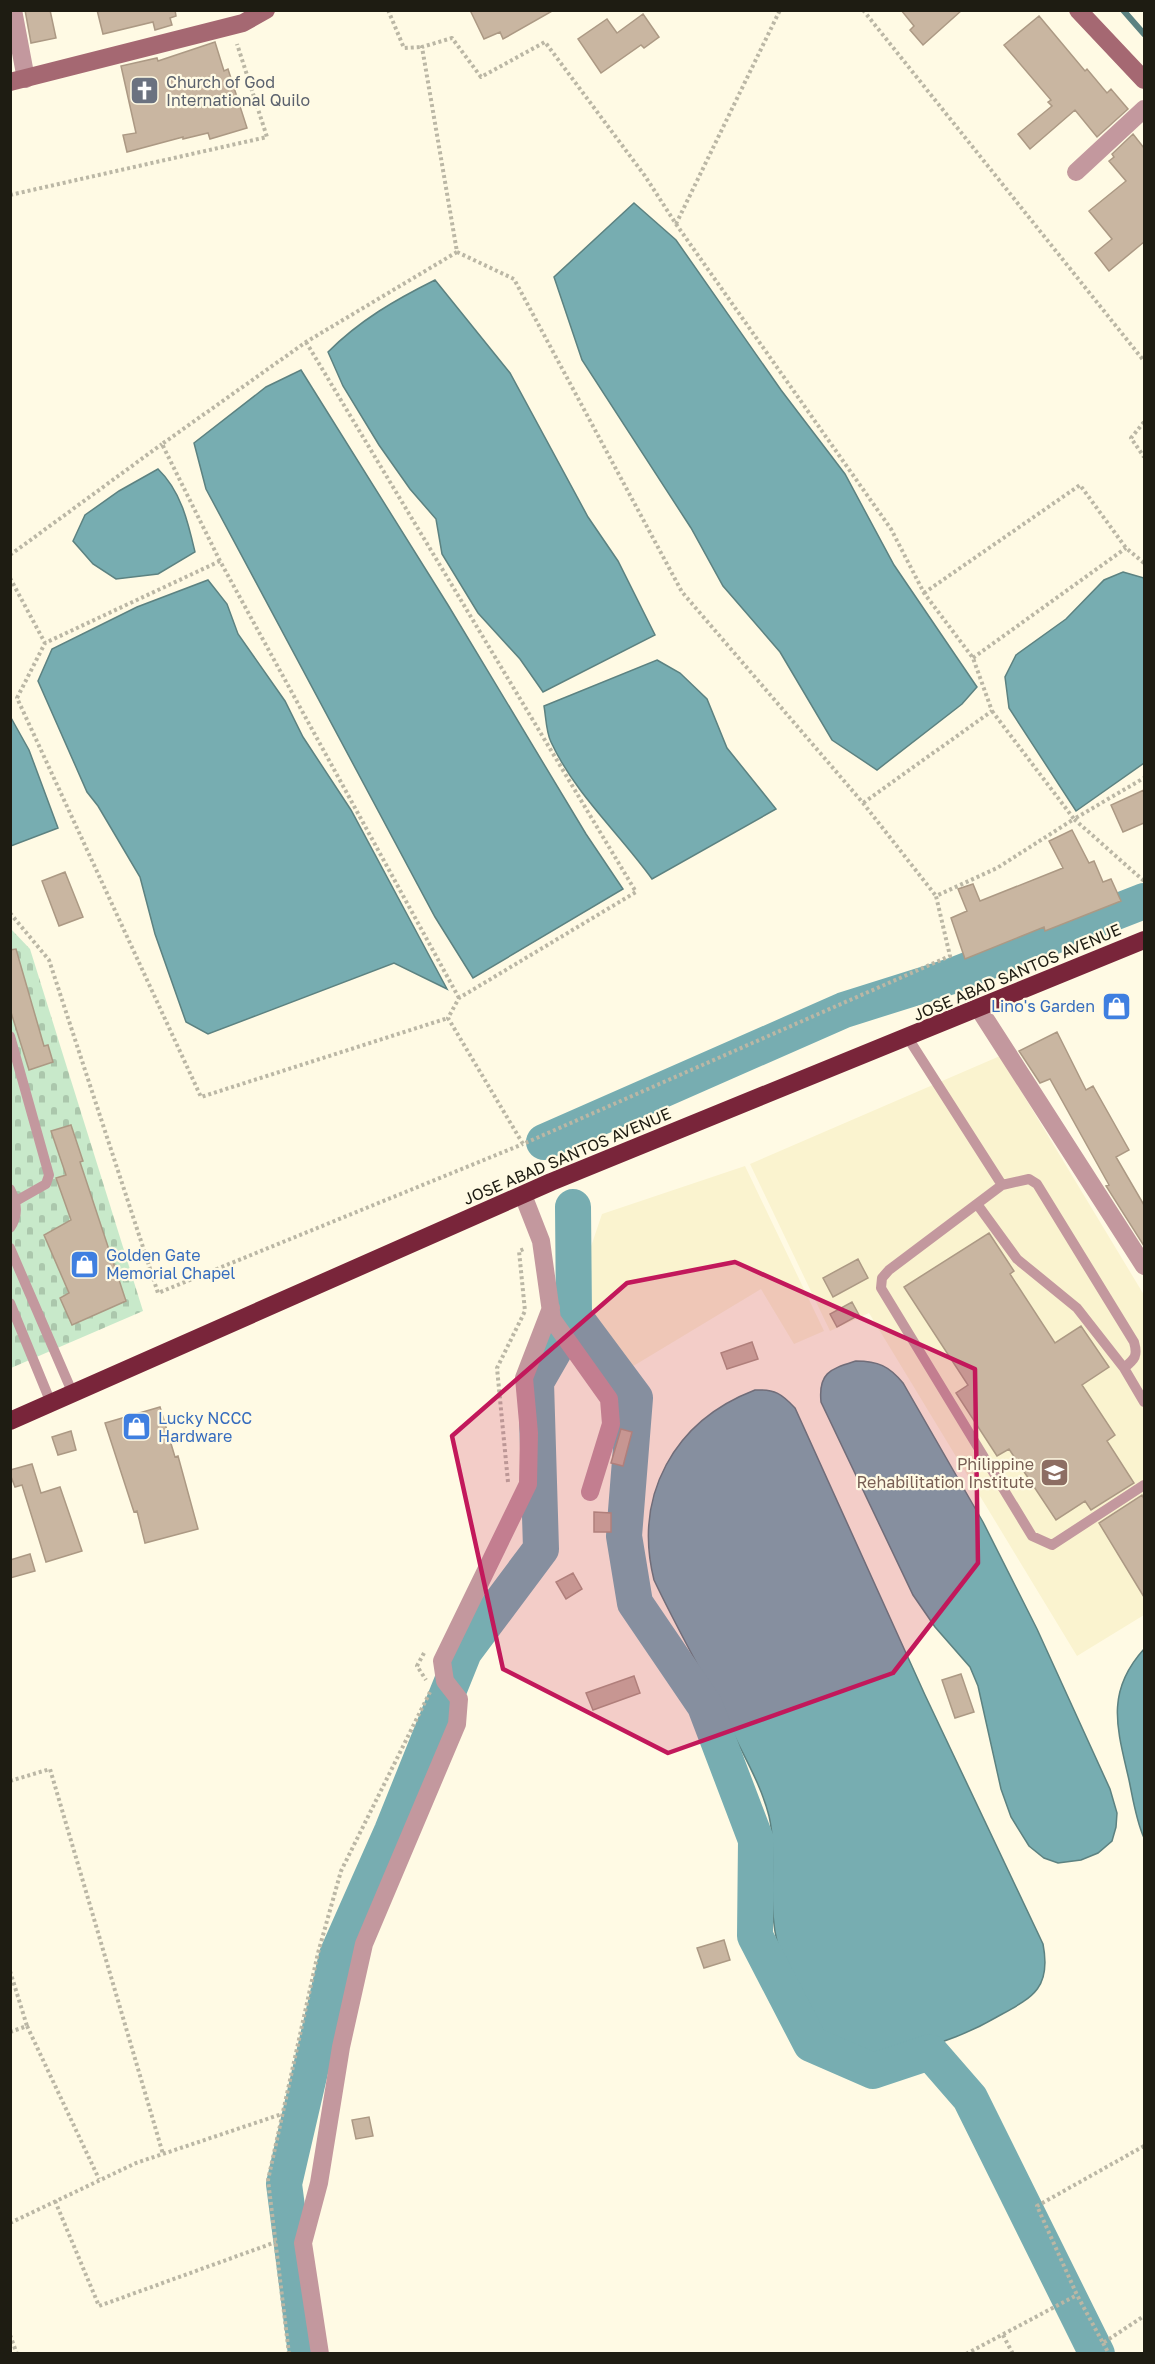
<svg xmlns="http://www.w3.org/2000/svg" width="1155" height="2364" viewBox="0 0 1155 2364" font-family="'Golos Text',sans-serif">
	<defs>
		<pattern id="cemetery-stones" width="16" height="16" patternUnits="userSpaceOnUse" patternTransform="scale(1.5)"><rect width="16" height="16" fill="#c8e9ca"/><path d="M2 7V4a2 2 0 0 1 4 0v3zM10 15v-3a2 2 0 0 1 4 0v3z" fill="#abc7ac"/></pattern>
	</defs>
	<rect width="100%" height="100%" fill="#fffae4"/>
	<path fill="#faf3cf" d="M1000,1056L1144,1295V1615L1077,1656L869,1313L830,1331L750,1164Z
		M745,1166L824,1331L794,1344L761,1289L625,1371L589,1316L579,1282L602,1214Z"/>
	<path fill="url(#cemetery-stones)" d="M10,928L30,949L143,1311L11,1368Z"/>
	<path fill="#77adb1" stroke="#5c8281" stroke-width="1.5" d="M634,203L676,240L781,390L845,474L894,565L977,687L962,704L877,770L832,740L780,652L723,586L691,528L582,360L554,277Z
		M435,280L510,373L588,517L618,561L655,635L543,692L520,659L478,613L442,554L436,519L410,489L379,445L343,386L328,352C360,320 395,300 435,280Z
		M301,370L448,605L586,834L623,889L473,978L435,917L206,489L194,443L266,387Z
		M158,469C181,491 188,522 195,552L158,574L116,579L93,564L73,541L85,515L119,491Z
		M1123,572L1144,578V763L1076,811L1009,708L1005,677L1016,655L1066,619L1104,580Z
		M208,580L227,604L238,634L285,701L303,737L351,810L447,989L394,963L208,1034L186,1022L155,934L140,877L98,806L87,792L38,681L52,649L137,607Z
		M657,660L680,673L707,699L727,748L776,809L652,879C619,833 575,794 551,742C546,732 546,717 544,706Z
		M10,716L29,750L58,828L11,846Z
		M856,1361C878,1361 889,1366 903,1383L983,1522L1037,1629L1110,1789L1117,1813L1116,1827L1112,1841L1098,1853L1081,1860L1058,1863L1044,1858L1029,1846L1011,1817L1001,1789L978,1686L970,1667L935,1627L913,1595L821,1402C818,1372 831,1369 856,1361Z
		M755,1390C775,1389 782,1394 795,1408L925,1695L1043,1944C1052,1990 1031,1998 995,2018C954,2042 859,2077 821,2036C809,2023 803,2004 795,1988C786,1968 776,1946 774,1924C769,1889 777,1850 769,1816C762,1788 747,1762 735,1737C709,1684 679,1633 654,1580C633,1495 674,1421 755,1390Z
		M1144,1649V1838C1136,1820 1133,1799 1129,1780C1117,1728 1105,1692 1144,1649Z"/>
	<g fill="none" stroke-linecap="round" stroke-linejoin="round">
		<path stroke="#5c8281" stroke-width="6" d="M1123,10L1144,34"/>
		<path stroke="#77adb1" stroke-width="36" d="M544,1142L844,1010L952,976L1144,901
			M574,1316L635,1398L624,1536L635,1603L705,1706L756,1840L755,1936L811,2044L873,2071L930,2052L970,2098L1097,2354
			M306,2354L284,2184L337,1955L392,1831L464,1652L541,1549L536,1382L574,1316L573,1207"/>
	</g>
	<path fill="#c9b6a1" stroke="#ac9984" stroke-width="1.5" d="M25,10H50L56,38L31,43Z
		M97,10H175L176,16L170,18L172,25L155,30L153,22L103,34Z
		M470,10H554L503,39L500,32L484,39Z
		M901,10H962L923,45L910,30L914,26Z
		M643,14L659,37L644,48L641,45L601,73L578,39L607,19L617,33Z
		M1039,16L1085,71L1087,69L1107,93L1111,89L1128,109L1097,137L1075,110L1030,149L1018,134L1052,106L1048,102L1051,100L1004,45Z
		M215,42L224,71L228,69L247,128L210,139L208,133L183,139V137L127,152L123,135L136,133L121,66L157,58L158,61Z
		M1133,134L1144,148V242L1109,271L1095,253L1112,239L1089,211L1126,181L1109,161L1114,157L1112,154Z
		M1144,790V823L1123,832L1111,805Z
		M1072,830L1089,863L1094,861L1103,882L1111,879L1121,901L1045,931L1044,927L965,959L951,918L967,911L958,889L973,884L980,901L1063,868L1049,841Z
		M65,872L83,917L59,926L42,881Z
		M16,949L44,1046L48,1045L53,1062L29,1070L10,1009V950Z
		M1057,1032L1086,1090L1093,1086L1129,1150L1116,1157L1144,1205V1246L1106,1186L1109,1185L1050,1079L1040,1083L1019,1051Z
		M71,1125L83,1161L80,1162L126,1301L72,1325L60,1298L69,1293L44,1235L71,1220L56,1178L66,1175L51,1131Z
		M989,1233L1014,1271L1010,1274L1055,1343L1081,1326L1109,1367L1082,1385L1115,1435L1107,1441L1134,1483L1091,1510L1085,1501L1056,1520L1009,1449L997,1456L956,1393L968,1385L904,1287Z
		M858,1259L868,1278L833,1297L823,1278Z
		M852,1302L859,1315L837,1327L830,1314Z
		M752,1342L758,1359L727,1369L721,1353Z
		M160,1407L175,1457L178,1456L198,1529L145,1543L137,1511L134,1512L105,1423Z
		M621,1429L632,1432L623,1466L611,1463Z
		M71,1431L76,1450L58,1455L52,1437Z
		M32,1464L41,1493L60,1487L82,1551L46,1562L22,1485L15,1487L10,1474V1470Z
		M1142,1495L1144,1499V1597L1099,1523Z
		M594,1512L611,1513V1532H594Z
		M30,1554L35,1571L10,1578V1560Z
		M573,1573L582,1589L566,1599L556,1582Z
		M961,1674L974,1712L955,1718L942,1680Z
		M634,1676L640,1693L593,1710L586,1693Z
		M724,1940L730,1960L704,1968L697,1948Z
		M369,2117L373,2136L356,2139L352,2120Z"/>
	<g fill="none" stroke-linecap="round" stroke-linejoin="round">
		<path stroke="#bbb7a5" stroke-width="4" stroke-dasharray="3 3" stroke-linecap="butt" d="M388,10L404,48L422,47
			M863,10L1144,361
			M10,195L267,137L237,44
			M676,224L780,10
			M457,252L514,279L682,592L863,803L936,896
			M306,342L636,892L459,998L448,1018L523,1144L950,956L936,896L997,868L1074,819L1144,881
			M1144,422L1131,438L1144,457
			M10,555L162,444
			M220,561L45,643L17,698L201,1097L448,1018
			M10,578L45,643
			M924,593L1080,485L1126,548L1144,563
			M973,658L1126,548
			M992,711L1074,819L1144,778
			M10,913L49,960L158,1293L523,1144
			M459,998L220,561L162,444L306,342L457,252L422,47L452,38L481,77L545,42L645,176L676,224L891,529L924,593L973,658L992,711L863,803
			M508,1482L497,1368L525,1311L519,1251L524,1249
			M424,1653L417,1666L426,1680
			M10,1781L50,1769L163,2154
			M10,1971L27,2026
			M10,2032L27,2026L99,2179
			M1144,2146L1037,2206L1077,2295L1103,2343L1144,2316
			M55,2201L99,2306L276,2242
			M10,2223L136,2163L282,2114
			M10,2335L17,2354
			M1003,2335L1013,2354
			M1103,2343L1109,2354
			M289,2354L268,2180L318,1953L341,1871L430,1692
			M966,2354L1077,2295"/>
		<path stroke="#c3989e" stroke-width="10" d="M10,1036L49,1175L46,1184L16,1201
			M908,1038L1002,1185
			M10,1189C17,1202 19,1215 10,1228
			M977,1204L1017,1259L1077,1308L1124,1368L1144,1402
			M10,1248L73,1394
			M10,1303L51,1403
			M1124,1368C1135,1359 1138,1356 1134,1342L1037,1184L1029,1179L1002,1185L889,1270L882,1278L881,1288L1032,1536L1052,1545L1144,1485"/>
		<path stroke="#c3989e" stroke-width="18" d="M13,10L26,79
			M1076,172L1144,109
			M979,1009L1144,1266
			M523,1195L541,1241L552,1319L609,1399L611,1424L590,1492
			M320,2354L303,2243L319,2183L341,2047L364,1944L457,1724L459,1699L445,1681L442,1661L528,1484L529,1433L524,1378L551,1308"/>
		<path stroke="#a56872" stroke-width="18" d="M1078,10L1144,80
			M10,82L243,23L266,10"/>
		<path stroke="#79253a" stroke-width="18" d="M10,1421L551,1182L1144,940"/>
	</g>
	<path fill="#c2185b" fill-opacity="0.2" stroke="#c2185b" stroke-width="4.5" stroke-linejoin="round" d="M735,1262L975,1369L978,1563L893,1673L668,1753L503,1669L452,1436L627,1283Z"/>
	<defs>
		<symbol id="church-square" viewBox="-11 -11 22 22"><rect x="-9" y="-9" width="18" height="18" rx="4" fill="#6b7280" stroke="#fffae4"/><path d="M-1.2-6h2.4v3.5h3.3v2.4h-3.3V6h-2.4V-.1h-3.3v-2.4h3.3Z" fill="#fff"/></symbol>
		<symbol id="shop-square" viewBox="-11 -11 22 22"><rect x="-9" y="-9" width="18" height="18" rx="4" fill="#3f7fe0" stroke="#fffae4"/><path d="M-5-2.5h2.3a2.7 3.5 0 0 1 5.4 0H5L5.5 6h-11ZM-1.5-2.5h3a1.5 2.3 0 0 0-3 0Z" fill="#fff"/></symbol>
		<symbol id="university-square" viewBox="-11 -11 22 22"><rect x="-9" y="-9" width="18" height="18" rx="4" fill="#8d6e63" stroke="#fffae4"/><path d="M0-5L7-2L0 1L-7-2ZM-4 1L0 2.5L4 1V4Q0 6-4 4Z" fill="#fff"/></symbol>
	</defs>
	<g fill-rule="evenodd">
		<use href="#church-square" x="128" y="74" width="33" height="33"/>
		<use href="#shop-square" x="1100" y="990" width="33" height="33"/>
		<use href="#shop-square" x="68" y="1248" width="33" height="33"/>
		<use href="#shop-square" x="120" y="1410" width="33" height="33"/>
		<use href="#university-square" x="1038" y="1456" width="33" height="33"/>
	</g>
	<g text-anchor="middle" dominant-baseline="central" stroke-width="4.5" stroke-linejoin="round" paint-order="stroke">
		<g font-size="16" fill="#5b616d" stroke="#fffae4" text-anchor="start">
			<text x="166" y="82">Church of God<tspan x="166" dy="18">International Quilo</tspan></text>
		</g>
		<g font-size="16" fill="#1e1c12" stroke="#fffae4">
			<text transform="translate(1017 972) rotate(-23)">JOSE ABAD SANTOS AVENUE</text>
			<text transform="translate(567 1156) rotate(-23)">JOSE ABAD SANTOS AVENUE</text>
		</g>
		<g font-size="16" fill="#366cbe" stroke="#fffae4" text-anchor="start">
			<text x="1095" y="1006" text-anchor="end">Lino's Garden</text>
			<text x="106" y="1255">Golden Gate<tspan x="106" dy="18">Memorial Chapel</tspan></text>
			<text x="158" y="1418">Lucky NCCC<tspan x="158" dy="18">Hardware</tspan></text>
		</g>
		<g font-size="16" fill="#785e54" stroke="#fffae4" text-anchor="end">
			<text x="1034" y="1464">Philippine<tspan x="1034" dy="18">Rehabilitation Institute</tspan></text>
		</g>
	</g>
	<rect width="1155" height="2364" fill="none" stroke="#1e1c12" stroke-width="24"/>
</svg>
